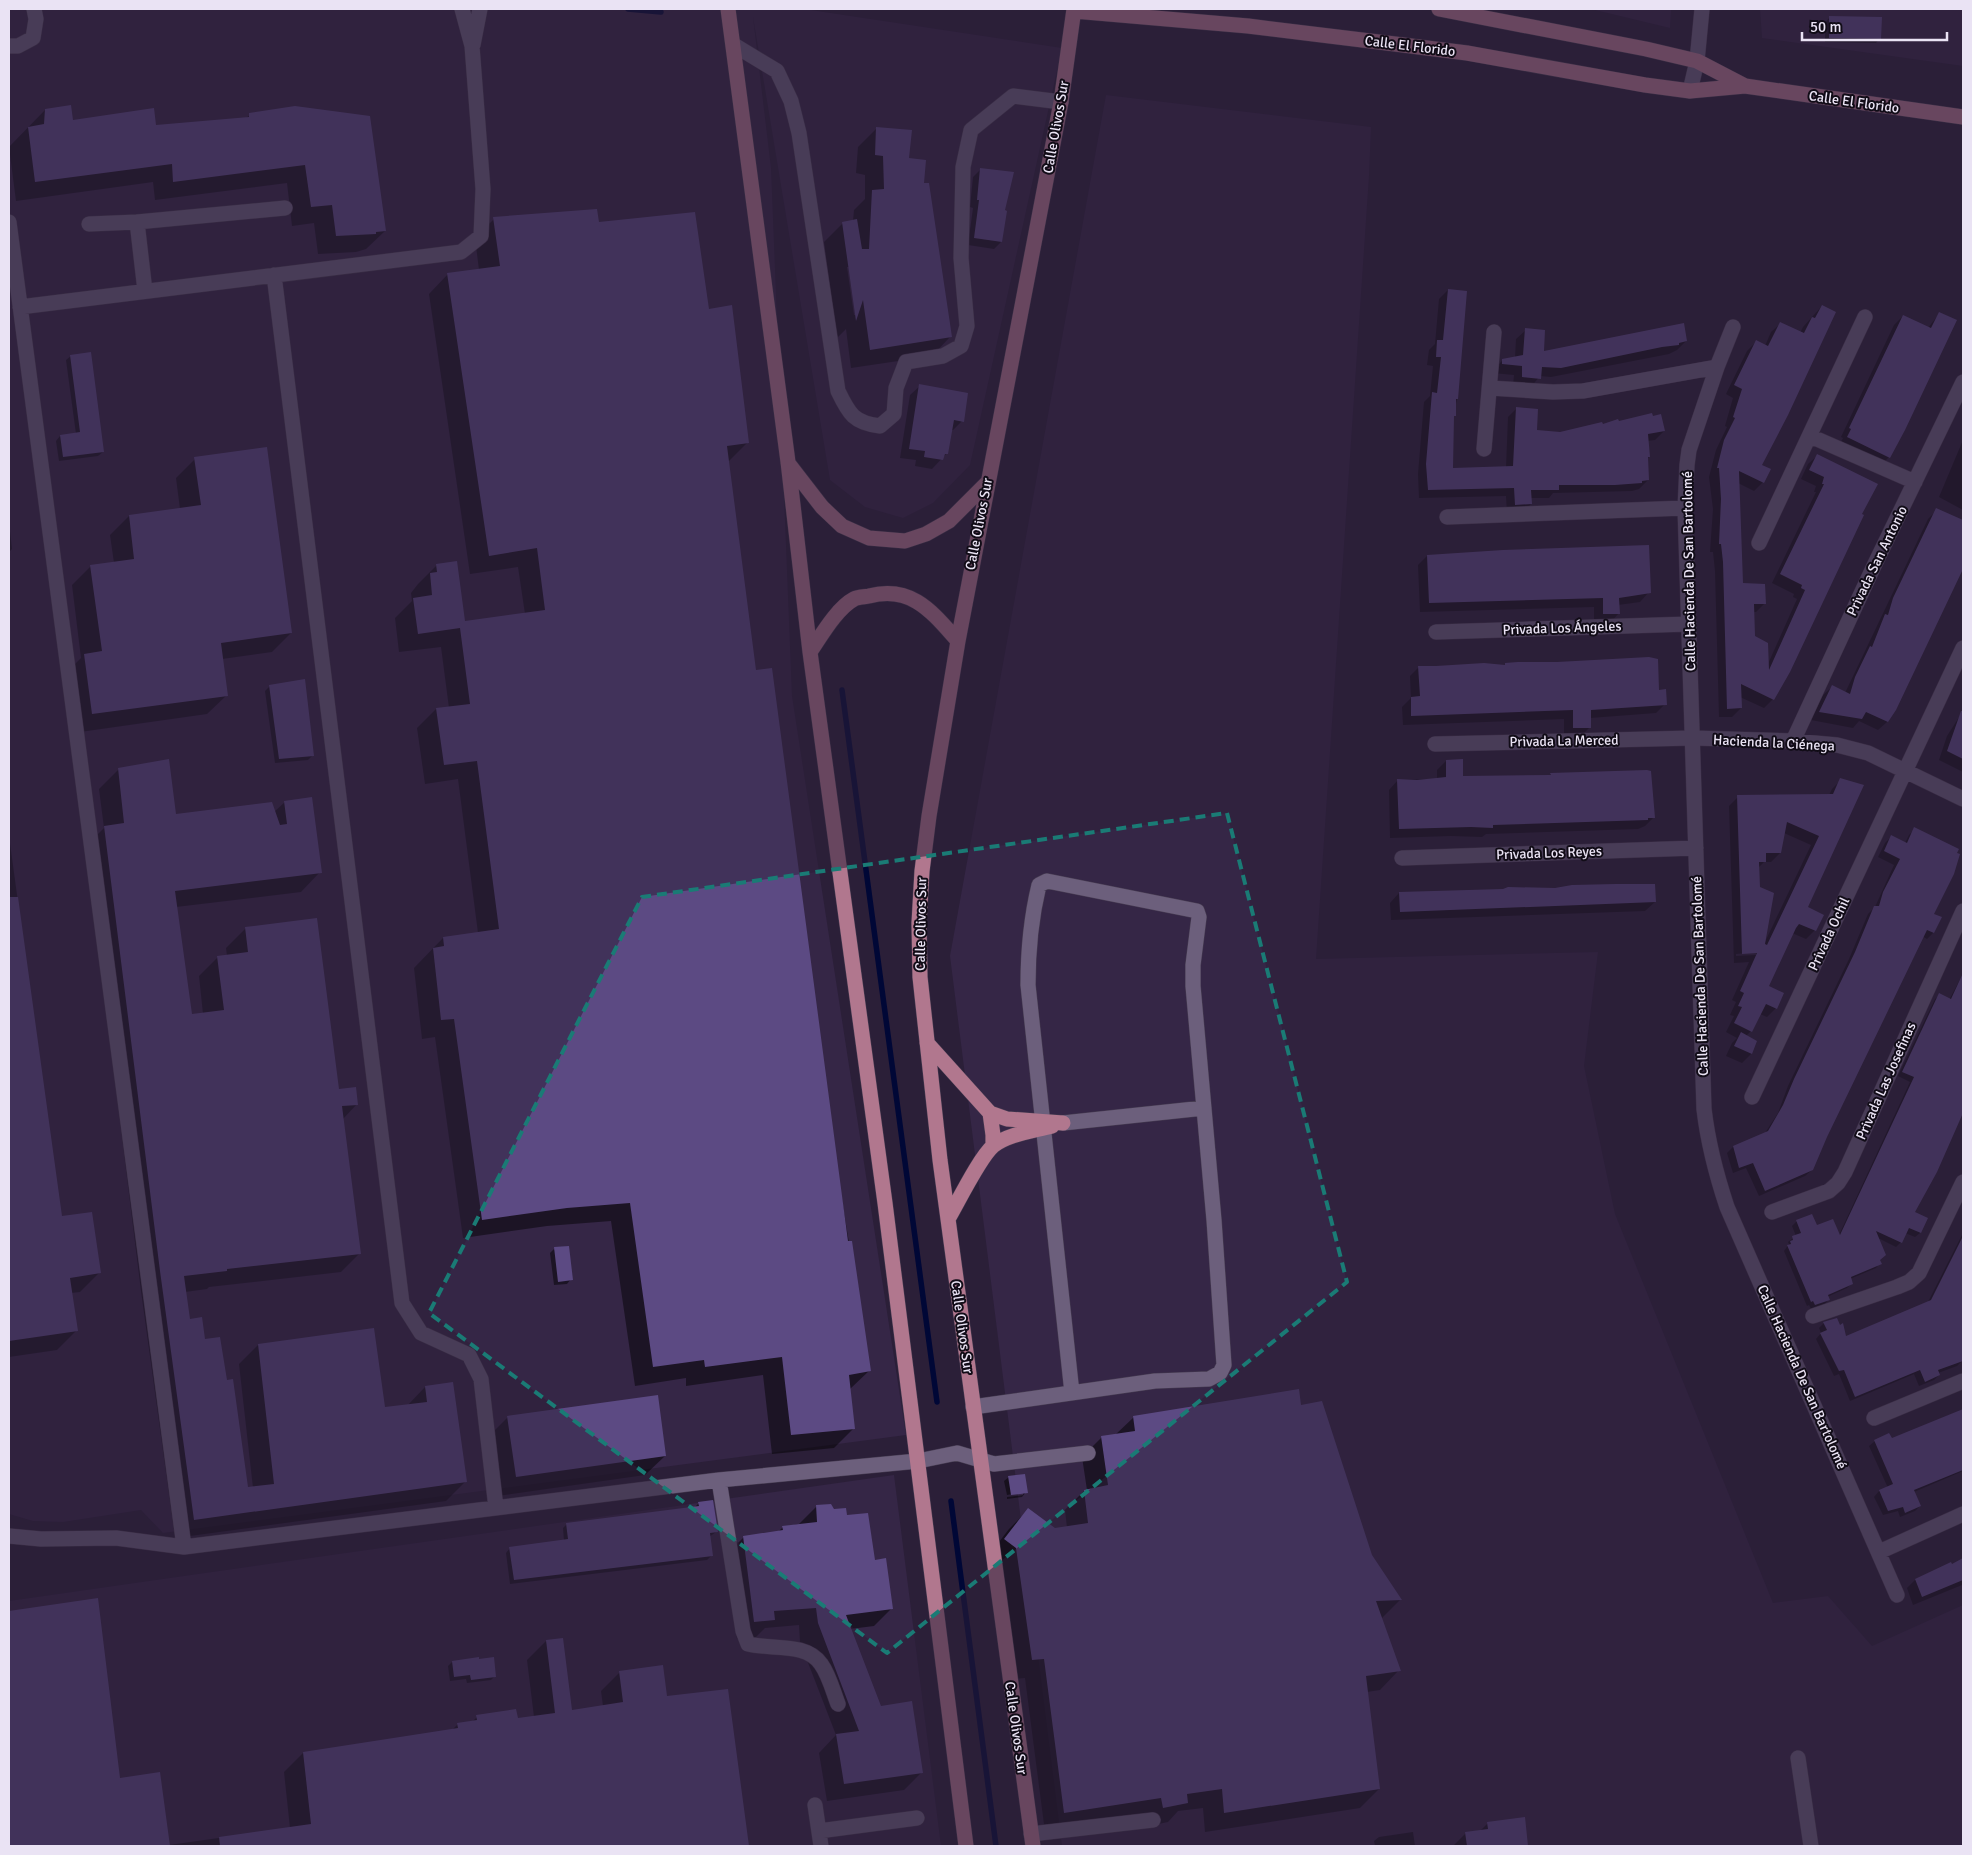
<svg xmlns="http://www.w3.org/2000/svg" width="1972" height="1855" viewBox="0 0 1972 1855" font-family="Signika,sans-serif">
	<rect width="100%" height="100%" fill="#2b1f38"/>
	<path fill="#352646" d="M9,9H804L1062,48L970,465L933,503L903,518L865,507L830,480L753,17L771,168L792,696L906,1435L163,1533L141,1510L63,1522L33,1521L9,1514Z
		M1591,9H1671L1670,28Z
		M1760,9H1963V66L1762,38Z
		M1106,95L1371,127L1369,176L1316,959L1598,952L1584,1066L1615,1214L1773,1603L1828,1596L1872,1646L1963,1605V1846H1062L950,956Z
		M894,1475L941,1846H9V1601Z"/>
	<path fill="#0007" fill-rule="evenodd" d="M1829,18L1880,38L1876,43L1825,42V23Z
		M45,110L72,122L155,126L246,118L250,115L385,231L366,249L356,252L318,254L314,223L292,226L287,183L155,200L153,182L16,201L9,147Z
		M877,128L908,160L923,184L950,337L932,356L851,368L846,329L837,338L824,242L843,223L853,221L854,210L865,199V175L856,173L858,147ZM847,267H850L856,315H854Z
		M981,169L1003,211L1001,242L994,249L968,245L973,208L970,207L973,177Z
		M494,219L598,223L708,310L748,442L728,462L755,672L870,1370L850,1389L853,1429L834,1448L772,1454L763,1375L686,1386V1378L635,1386L611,1221L547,1226L463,1238L435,1037L422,1039L414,968L443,938L478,933L458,779L425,784L417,728L436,709L449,708L441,647L399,652L395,618L412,601L411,593L418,584L437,565L464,622L525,614L518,567L470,574L429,294L448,274L479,270L475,238Z
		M1448,290L1457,399L1453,417L1452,470L1506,468L1508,417L1517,408L1536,431L1560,433L1602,426L1664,431L1655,440L1647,441L1649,457L1647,459L1648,480L1639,489L1632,491L1553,493L1549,498H1530L1531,504L1522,513H1507L1506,496L1419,498L1418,474L1424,402L1430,396L1433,366L1427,365L1429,350L1435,344L1439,299Z
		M1822,306L1761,466L1763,482L1754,491L1738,483L1742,585L1765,603L1756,612H1753V637L1768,664L1797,599L1793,597L1794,594L1772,583L1816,492H1814L1816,486L1801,479L1808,464L1817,456L1861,515L1773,699L1764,708L1740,697L1741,708L1732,717H1719L1715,571L1713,552H1710L1713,509L1709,477L1716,450L1727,427L1725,426L1733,398L1726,394L1747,351L1756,342L1765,346L1771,332L1780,324L1800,333L1803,327Z
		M1939,314L1889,457L1880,466L1839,446L1843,438L1841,437L1894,325L1903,316L1928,328Z
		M1526,330L1542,353L1686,341L1677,350L1669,354L1551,377L1540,376L1530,388L1513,386L1514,375L1493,373V370L1502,361L1515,358L1516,339Z
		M71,356L103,452L98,456L59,461L56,441L60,436L76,434L66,360Z
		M920,386L962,421L953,430H951L947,453L932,469L915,466L916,460L900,458L910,395Z
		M1963,440V510L1939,497Z
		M195,459L291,633L272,652L222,659L227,695L207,714L73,733L65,674L81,658L72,585L91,566L114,563L110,535L129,516L180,509L176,478Z
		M1937,510L1963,521V563L1895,710L1887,722L1878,730L1859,721L1853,728L1811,720L1823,695L1832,687L1845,693L1928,519Z
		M9,523L12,549L9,552Z
		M1427,556L1649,592L1640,602L1618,605L1619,613L1610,623H1594V607L1420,612L1418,565Z
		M1506,664L1658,691L1665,704L1656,713L1590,718V727L1581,736L1564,737V719L1403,725L1402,707L1411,698L1410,676L1419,667L1504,666Z
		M270,686L312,756L308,760L275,763L265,691Z
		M1963,711V772L1939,760L1947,736Z
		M1446,761L1462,777L1654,817L1645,826L1638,829L1486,834L1482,837L1451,836L1390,838L1389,790L1398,780L1437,779V770Z
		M119,769L175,815L274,812L285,802L320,872L301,892L176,907L191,1016L203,1014L199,976L218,957L227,956L226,948L245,929L316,919L338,1090L357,1104L343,1119L360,1253L341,1272L209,1287L207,1289L185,1292L189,1320L204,1341L247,1489L253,1488L239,1364L258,1345L384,1409L407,1406L425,1387L465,1482L446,1501L175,1538L141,1291L86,846L104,828L99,789Z
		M1841,780L1806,908L1815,930L1806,939L1792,933L1767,987L1776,1008L1767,1017L1760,1014L1751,1031L1746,1036L1756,1041L1751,1054L1742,1063L1726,1056L1732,1043L1737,1038L1726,1032L1734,1016L1730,1015L1736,1002L1732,1000L1749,962L1734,963L1729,806L1738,797L1829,795L1832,789ZM1784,833L1811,845L1765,942L1758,868L1764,862H1771L1780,853ZM1756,952V955L1736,956V954Z
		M1915,829L1956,853L1933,914V933L1927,939L1922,936L1826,1136L1812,1170L1805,1176L1759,1196L1746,1168L1733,1173L1727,1153L1733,1147L1765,1133L1778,1113L1788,1086L1849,959L1868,914L1875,907L1894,865L1878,857L1885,843L1891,837L1905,843L1909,835Z
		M9,836L61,1218L99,1273L80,1292L71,1293L76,1331L57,1350L9,1357Z
		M1399,893L1655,902L1645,911L1391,920L1390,903Z
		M1963,974V1113L1914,1213L1926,1219L1920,1233L1915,1237L1905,1233L1901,1242L1896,1247L1878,1238L1880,1263L1876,1268L1850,1279L1852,1283L1847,1288L1827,1297L1828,1300L1824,1305L1811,1309L1809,1305L1807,1306L1784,1251L1789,1244L1788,1242L1796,1236L1792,1226L1796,1222L1811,1215L1816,1227L1839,1235L1910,1082L1898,1076L1935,999L1940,995L1949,1000Z
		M1963,1233V1338L1961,1336L1963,1343L1962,1361L1957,1366L1938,1373L1939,1375L1934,1380L1919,1386L1914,1374L1850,1401L1839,1374L1834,1376L1816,1339L1821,1333L1819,1328L1824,1323L1845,1338L1928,1302Z
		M554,1249L571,1279L567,1284L554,1285L550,1253Z
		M1300,1406L1371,1556L1400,1600L1381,1619L1399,1670L1380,1690L1367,1692L1379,1789L1360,1808L1205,1832L1203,1808L1178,1811L1168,1822L1144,1827L1045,1832L1025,1678L1013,1679L998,1568L986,1559L1009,1529L1028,1510L1055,1530L1067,1528L1065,1510L1084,1491L1087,1490L1082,1457L1101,1438L1115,1435L1134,1417Z
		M1963,1409V1471L1914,1492L1920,1506L1915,1511L1900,1517L1898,1511L1883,1515L1874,1497L1879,1491L1888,1488L1869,1446L1875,1441L1891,1440Z
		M508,1417L665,1456L645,1475L497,1496L489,1436Z
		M1009,1477L1026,1492L1022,1497L1007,1499V1497L1023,1495V1492L1007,1495L1004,1481Z
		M699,1503L716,1532L709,1537L712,1555L707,1560L510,1584L506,1553L510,1548L564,1541L563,1528L567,1524L695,1507Z
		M817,1506L833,1510L846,1517L874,1561L892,1608L874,1626L850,1629L880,1707L922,1772L904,1790L827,1801L819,1753L836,1735L800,1642L799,1625L765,1628L756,1637L737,1639L726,1555L744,1537L778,1532L783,1527L799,1524Z
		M1963,1560V1587L1962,1585L1913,1605L1907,1588L1915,1580Z
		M97,1600L119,1780L169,1845L290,1828L284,1772L303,1753L452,1730L458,1724L472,1722L477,1717L517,1720L534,1717L527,1660L546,1641L571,1711L603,1706L601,1691L620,1672L666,1697L727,1690L748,1846H9V1612Z
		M452,1662L495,1676L491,1680L467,1683L466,1679L450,1681L448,1666Z
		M1524,1819L1527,1846H1453L1466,1833L1479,1832L1487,1824Z
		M1413,1832L1415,1846H1375L1374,1841L1379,1837Z"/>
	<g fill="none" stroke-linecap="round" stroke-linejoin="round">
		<path stroke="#000736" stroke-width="5.5" d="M628,9L661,12
			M842,690L937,1402
			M951,1501L996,1846"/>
	</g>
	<path fill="#5c4a83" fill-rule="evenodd" d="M1829,16L1882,17L1881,39L1829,38Z
		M71,105L73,120L154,108L156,125L249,117V113L295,106L370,116L386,231L376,232V234L336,236L332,205L311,207L305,165L173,182L172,164L35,182L28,127L44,124L45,109Z
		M876,127L912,130L909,158L926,160L924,183H929L952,337L870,350L863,300L856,321L842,222L857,219L862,249H869L872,190L884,189L883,156L875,155Z
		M980,168L1014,172L1005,210L1007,211L1002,242L974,238L979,200H977Z
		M597,209L599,222L695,212L709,309L732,305L749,443L727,446L756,670L772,668L848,1241H852L871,1371L849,1375L855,1429L791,1435L782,1357L705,1367L704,1360L653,1367L630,1203L567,1208L482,1220L454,1019L441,1020L433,948L444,946L443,937L499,929L477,761L444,765L436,708L470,704L460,628L418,634L413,598L432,595L430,573L437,572L436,564L457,561L465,621L545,610L537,548L489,556L447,273L500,266L493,217Z
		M1448,289L1467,291L1458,399H1456V416H1454L1453,468L1513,466L1516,407L1538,409L1537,430L1560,432L1602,422L1603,424L1618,419L1619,421L1652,413L1653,416L1661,414L1665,431L1648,434L1650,457H1648L1649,480L1642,481V483L1615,485H1559V490H1531L1532,504L1515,505L1514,488L1428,490L1426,464L1432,392L1437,393L1441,357H1436L1437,340H1443Z
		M1822,305L1836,312L1788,415L1762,465L1771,469L1764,483L1739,471L1743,583L1765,584L1766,604H1754L1755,636L1768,643L1769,670L1805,590L1801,588L1802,585L1780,574L1824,484H1822L1824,477L1809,470L1817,454L1878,484L1862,514L1864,515L1790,672L1774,700L1741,684L1742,708L1727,709L1723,562L1721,544H1719L1721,499L1719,468H1717L1724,440L1735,418L1733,417L1742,389L1734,385L1756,340L1768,346L1780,322L1804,333L1812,317L1815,318Z
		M1939,312L1957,320L1905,430L1890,458L1847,437L1851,429L1849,428L1903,315L1931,328Z
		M1684,323L1687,341L1679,343V345L1662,347L1561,368L1542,367L1541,379L1522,377V366L1502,364V359L1523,355L1525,328L1545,330L1544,351Z
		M91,352L104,452L63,457L60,435L80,432L70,355Z
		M919,384L968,393L964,422L954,420L948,454H945L943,460L924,457L925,451L909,449Z
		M267,447L292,633L221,643L228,696L92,714L84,654L102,651L90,565L134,559L129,515L201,505L194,457Z
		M1936,508L1963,520V569L1896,710L1888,722L1866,712L1862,719L1819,712L1832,685L1850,694L1855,677L1870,646L1872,647L1885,614L1888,615L1893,598Z
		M1649,545L1651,593L1619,598L1620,614H1603V598L1429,603L1427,555L1503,550Z
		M1649,657L1658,659L1659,690L1666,689L1667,705L1591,710V728H1573V710L1411,716V697L1420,696L1418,666H1436L1484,663L1505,665V663L1518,662H1557Z
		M305,679L314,756L279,759L269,685Z
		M1961,711H1963V759L1947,751Z
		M169,759L176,814L272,802L280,825L287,824L284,801L312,797L322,873L175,891L192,1014L224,1010L217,956L248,952L245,927L317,918L339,1089L356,1087L358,1105L342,1106L361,1254L227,1269V1271L184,1276L190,1319L202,1317L205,1339L220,1337L227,1380L233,1379L248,1487L274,1484L258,1344L374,1328L385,1407L427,1402L425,1386L453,1382L467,1482L194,1520L160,1271L104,826L124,823L118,768Z
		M1463,759V776L1551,775L1550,773L1647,770L1651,771L1655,818H1648V820L1493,825V828L1471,827L1399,829L1397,779L1417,780L1446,777V760Z
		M1840,778L1864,785L1808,907L1824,915L1816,931L1799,924L1796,928L1769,986L1784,993L1777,1009L1766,1004L1752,1032L1734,1023L1742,1007L1738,1006L1744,993L1740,991L1757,953L1742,954L1737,795L1833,794ZM1787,822L1819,836L1767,945L1765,944L1774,893L1760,887L1759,862H1766V853H1781Z
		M1914,827L1959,849L1957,853L1960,854L1954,874L1934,914L1942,917L1934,933L1927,930L1827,1137L1813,1170L1765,1191L1753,1163L1739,1168L1733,1146L1768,1131L1783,1105L1794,1079L1855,952L1874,906H1879L1883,892L1900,859L1884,851L1891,835L1907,843Z
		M1616,884H1655L1656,902L1400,912L1399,892L1503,889L1508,887L1555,888L1572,885Z
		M9,897H18L62,1216L92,1212L101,1273L70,1278L78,1331L9,1341Z
		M1963,973V1113L1937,1172L1915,1212L1928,1218L1921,1233L1909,1228L1902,1243L1876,1231L1886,1255L1880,1260L1882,1264L1851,1277L1853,1284L1828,1295L1830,1300L1815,1305L1813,1301L1811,1302L1787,1245L1791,1244L1790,1241L1793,1240L1792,1236L1801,1233L1796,1220L1812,1214L1817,1225L1833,1219L1840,1235L1914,1077L1902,1072L1939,993L1951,999Z
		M1741,1032L1757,1041L1752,1054L1734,1046Z
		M1963,1236V1361L1938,1370L1940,1375L1925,1382L1920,1370L1855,1397L1844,1370L1839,1371L1820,1333L1827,1330L1823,1322L1837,1318L1840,1325L1843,1323L1846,1336L1931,1300Z
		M569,1246L573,1280L558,1282L554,1247Z
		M1299,1389L1301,1405L1322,1401L1372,1555L1402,1600L1376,1601L1401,1671L1366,1676L1380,1789L1224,1813L1222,1789L1187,1794L1188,1803L1163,1808L1161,1798L1064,1813L1044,1659L1032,1660L1016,1548L1004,1539L1028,1508L1055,1528L1088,1523L1084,1490L1108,1485L1101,1436L1135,1431L1133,1416Z
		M658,1395L666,1456L516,1477L507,1416Z
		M1963,1409V1470L1914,1490L1921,1506L1905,1513L1903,1507L1888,1511L1879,1490L1893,1484L1874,1440L1889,1433L1892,1438Z
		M1025,1474L1028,1493L1011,1495L1008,1476Z
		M713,1500L718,1532L710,1533L713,1556L514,1580L509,1547L568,1539L566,1523L699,1506L698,1502Z
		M831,1504L834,1509L846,1508L847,1515L868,1513L875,1560L886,1558L893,1609L846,1615L881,1706L912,1701L923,1773L844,1784L836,1734L859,1731L818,1623L816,1608L774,1611L775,1620L754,1622L743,1536L783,1530L782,1526L817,1522L816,1505Z
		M1963,1558V1580L1922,1597L1915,1579L1951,1562L1952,1564Z
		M98,1598L120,1778L160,1772L170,1846H9V1611Z
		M563,1638L572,1710L623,1702L619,1671L663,1665L667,1696L728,1689L749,1846H220L219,1837L311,1824L303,1752L458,1728L457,1723L477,1720L476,1715L516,1709L518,1718L555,1713L546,1640Z
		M479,1657V1659L494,1657L496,1677L471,1680L470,1675L454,1677L452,1661Z
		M1525,1817L1528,1846H1467L1465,1832L1488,1829L1487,1822Z"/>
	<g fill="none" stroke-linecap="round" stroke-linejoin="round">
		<defs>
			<path id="minor" d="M473,45L480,9
				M734,45L777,71L791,101L799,133L838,391C849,414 854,423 880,426L894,414L896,388L906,362L943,356L961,346L967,326L961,258L963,167L971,130L1013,96L1061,102
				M9,46H18L33,38L36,19L34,9
				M1690,91L1697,61L1702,9
				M9,222L184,1547
				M89,224L137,222
				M274,275L402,1303L421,1333L469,1355L481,1379L496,1508
				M145,291L137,222L285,208
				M20,307L461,252L481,236L483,189L472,46L462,9
				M1733,327L1717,367L1689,450L1687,465L1685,508L1704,1109C1708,1143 1716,1174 1727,1207L1897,1595
				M1490,388L1553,392L1583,391L1717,367
				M1810,436L1915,482
				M1484,449L1494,332
				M1447,517L1685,508
				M1759,543L1865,317
				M1436,632L1689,624
				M1793,741L1873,568L1963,382
				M1435,744L1693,738L1793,741L1837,745L1868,753L1963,799
				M1402,858L1696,848
				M1752,1097L1963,648
				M1063,1123L1204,1108
				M1772,1212L1829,1191L1838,1183L1845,1172L1963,911
				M1813,1316L1897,1287L1909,1282L1919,1273L1963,1182
				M973,1407L1155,1381L1209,1379L1220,1373L1224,1365L1214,1220L1193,986V965L1199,917L1197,911L1047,881L1039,885C1031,918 1028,951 1028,985L1072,1393
				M1874,1418L1963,1381
				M719,1480L743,1631L748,1644C772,1650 806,1642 821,1664C829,1675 833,1691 838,1704
				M9,1536L41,1539L116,1538L184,1547L719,1480L918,1461L957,1453L994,1464L1088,1453
				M1879,1552L1963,1514
				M1798,1758L1811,1846
				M815,1805L821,1846
				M819,1831L917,1818
				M1031,1834L1153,1820"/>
			<path id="major" d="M728,9L788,462L810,652L885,1203L966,1846
				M1439,9L1646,49L1697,61L1745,86
				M1074,11L1248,26L1403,45L1467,53L1645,85L1690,91L1745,86L1963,117
				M788,463L822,507L842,526L869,538L905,541L926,534L949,521L987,483
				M810,652C821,636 837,608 854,599C858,597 864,597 869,596C912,585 932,612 958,641
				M927,1043L990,1113L1007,1119L1063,1123
				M990,1113L993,1135V1146
				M948,1219C958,1202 980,1157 993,1146C1008,1134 1034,1131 1052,1126
				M1033,1846L940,1160L920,977L919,923L922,871L929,816L958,641L1061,102L1074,9"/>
		</defs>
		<use href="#minor" stroke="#473d52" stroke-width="16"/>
		<use href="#major" stroke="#473d52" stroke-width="16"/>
		<use href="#minor" stroke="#6c5f7c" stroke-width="15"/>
		<use href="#major" stroke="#b1778e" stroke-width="15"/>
	</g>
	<path d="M0 0H1972V1855H0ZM1227,813L1347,1282L887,1653L429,1313L642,897Z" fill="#2b1f38" fill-opacity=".55" fill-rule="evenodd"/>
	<path fill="none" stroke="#1a7b75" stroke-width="4" stroke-dasharray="10 6" stroke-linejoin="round" d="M1227,813L1347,1282L887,1653L429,1313L642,897Z"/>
	<g text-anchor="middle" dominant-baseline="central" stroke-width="4" stroke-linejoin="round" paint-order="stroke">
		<g font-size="14" fill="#eae3f4" stroke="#110c17">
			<text transform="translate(1410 46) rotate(7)">Calle El Florido</text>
			<text transform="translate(1854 102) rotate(8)">Calle El Florido</text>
			<text transform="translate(1056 127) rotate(-80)">Calle Olivos Sur</text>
			<text transform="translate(979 524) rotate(-79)">Calle Olivos Sur</text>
			<text transform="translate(1877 561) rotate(-64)">Privada San Antonio</text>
			<text transform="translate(1689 571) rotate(-91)">Calle Hacienda De San Bartolomé</text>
			<text transform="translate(1562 628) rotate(-2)">Privada Los Ángeles</text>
			<text transform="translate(1564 741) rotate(-1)">Privada La Merced</text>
			<text transform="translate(1774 743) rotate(3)">Hacienda la Ciénega</text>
			<text transform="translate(1549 853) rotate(-2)">Privada Los Reyes</text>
			<text transform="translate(921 924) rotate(-89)">Calle Olivos Sur</text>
			<text transform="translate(1829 934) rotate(-65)">Privada Ochil</text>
			<text transform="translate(1700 976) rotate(-92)">Calle Hacienda De San Bartolomé</text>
			<text transform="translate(1886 1081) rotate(-66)">Privada Las Josefinas</text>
			<text transform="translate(962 1327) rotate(82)">Calle Olivos Sur</text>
			<text transform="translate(1802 1377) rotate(66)">Calle Hacienda De San Bartolomé</text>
			<text transform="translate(1016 1728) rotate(82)">Calle Olivos Sur</text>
		</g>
	</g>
	<rect width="1972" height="1855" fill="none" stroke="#eae3f4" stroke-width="20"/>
	<path d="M1802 32v8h145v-8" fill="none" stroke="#eae3f4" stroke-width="2.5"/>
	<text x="1810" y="32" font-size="15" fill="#eae3f4" stroke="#110c17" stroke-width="4" paint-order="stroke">50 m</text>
</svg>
